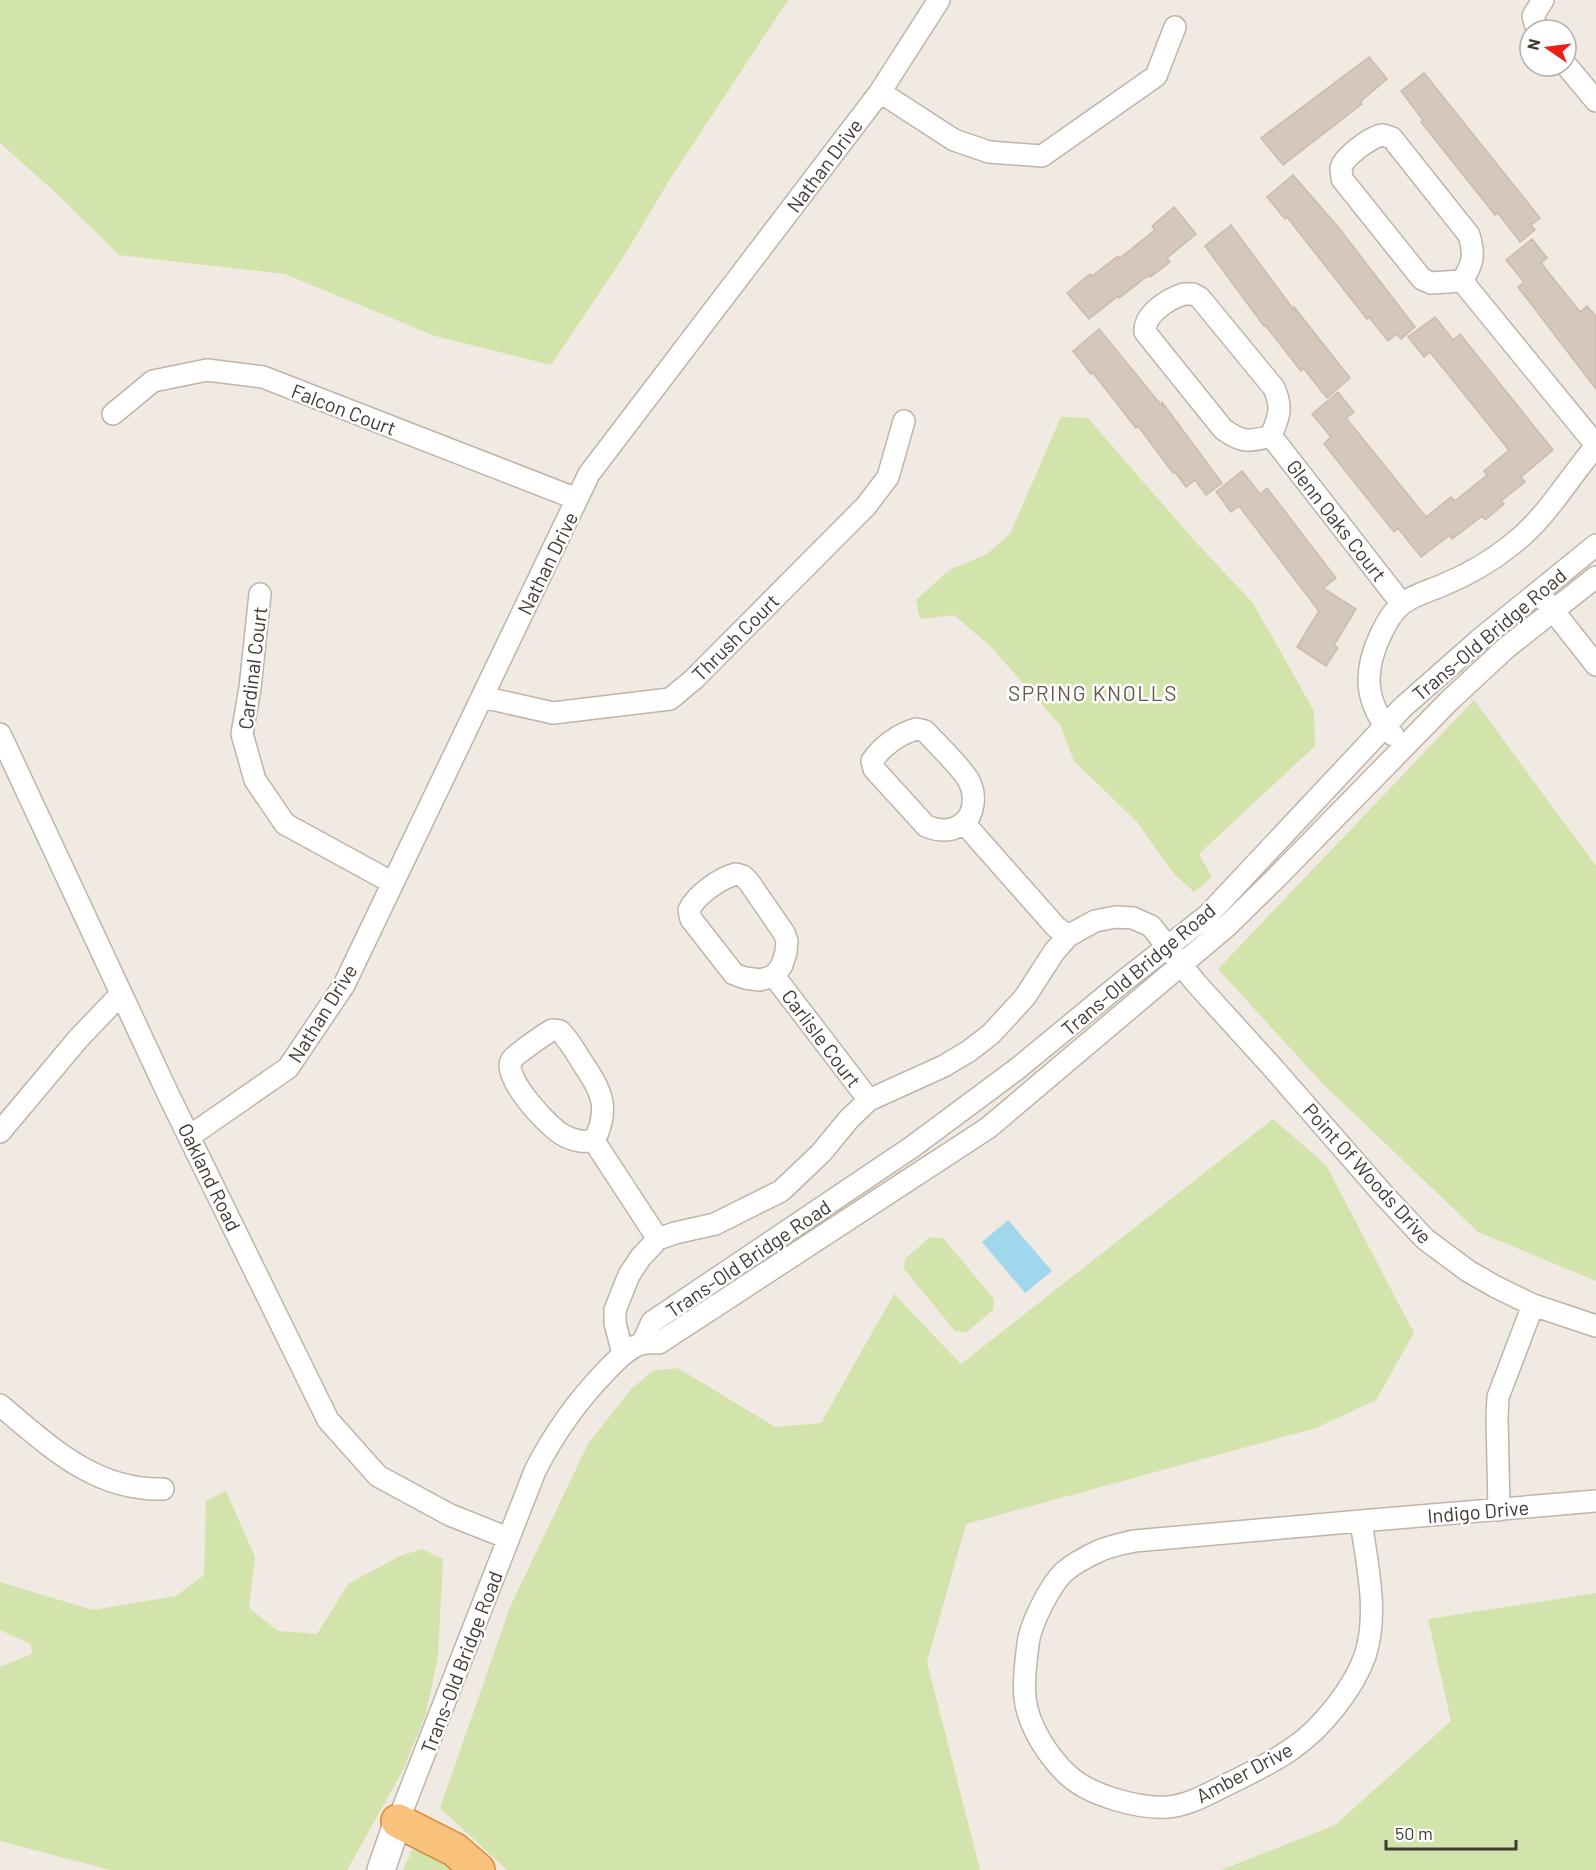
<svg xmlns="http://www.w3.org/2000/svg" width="1596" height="1870" viewBox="0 0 1596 1870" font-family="Barlow,sans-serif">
	<rect width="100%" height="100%" fill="#f0eae2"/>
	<path fill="#d2e4ac" d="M0,0H788L670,179L624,256L551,365L435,336L285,274L119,255L56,193L0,143Z
		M1061,417L1088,418L1192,538L1253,603L1314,711L1315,746L1199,854L1212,877L1194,892L1174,874L1137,822L1074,761L1060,725L990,646L954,615L920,619L916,600L949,570L987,554L1010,534Z
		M1474,700L1596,866V1281L1478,1232L1322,1083L1218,969Z
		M1273,1119L1326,1165L1414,1333L1376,1400L1316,1428L966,1524L927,1662L980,1870H507L440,1808L510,1607L588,1444L631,1389L653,1371L678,1368L775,1427L821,1423L894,1294L961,1364Z
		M930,1237L943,1238L994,1299L993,1310L967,1332L955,1331L904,1269L905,1259Z
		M226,1491L255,1557L249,1608L278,1631L317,1634L348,1584L400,1556L422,1549L443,1559L438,1656L426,1714L402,1772L347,1870H110L0,1841V1667L32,1654L31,1644L0,1630V1582L93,1610L176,1596L204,1575L206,1501Z
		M1596,1593V1870H1221L1335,1825L1451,1721L1428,1619Z
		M416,1849L460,1870H403L408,1858L411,1856L409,1852Z"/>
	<path fill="#a0d7ec" d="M1008,1220L1052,1271L1025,1293L982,1242Z"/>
	<path fill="#d4c7bb" stroke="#ccbbac" stroke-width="1.5" d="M1369,57L1387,79L1360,102L1362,104L1283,165L1261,138Z
		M1424,73L1540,218L1531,225L1535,230L1520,242L1498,213L1495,215L1480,196L1421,122L1423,120L1401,91Z
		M1293,175L1339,228L1415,327L1401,339L1397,334L1388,341L1369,317L1367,319L1287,217L1285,219L1267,197Z
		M1174,207L1196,234L1167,258L1170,262L1150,277L1149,275L1119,298L1118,296L1089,319L1067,293L1090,274L1092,276L1118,256L1120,258L1155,230L1152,226Z
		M1231,225L1293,309L1294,307L1350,378L1327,398L1304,369L1301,371L1265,325L1264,326L1205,246Z
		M1532,239L1547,258L1541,263L1580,312L1587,306L1596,316V389L1518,287L1524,282L1506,260Z
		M1435,317L1453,340L1460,334L1553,450L1521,477L1525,482L1501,501L1504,504L1485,520L1482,516L1452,539L1450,535L1421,557L1398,528L1394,532L1324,444L1331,437L1312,414L1338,392L1354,412L1346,418L1426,517L1451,497L1455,501L1487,475L1484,471L1509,450L1430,352L1424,357L1408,337Z
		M1099,329L1162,406V402L1222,483L1206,495L1195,480L1186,487L1175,472L1173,473L1138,426L1136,428L1093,373L1091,374L1073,351Z
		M1242,471L1260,494L1267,488L1336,578L1323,588L1356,609L1334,645L1338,648L1326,666L1297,647L1319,611L1239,506L1231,512L1216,492Z"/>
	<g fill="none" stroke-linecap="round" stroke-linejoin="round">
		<defs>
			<path id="minor" d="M1537,30L1533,16L1543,0
				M1566,65L1596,101
				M880,92L954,140L989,152L1042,156L1156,76L1175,27
				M1383,135L1392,138L1469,235C1475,255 1473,264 1462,281L1431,283L1422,279L1342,179C1342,177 1341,170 1341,168C1343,157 1372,136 1383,135Z
				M1462,281L1596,445
				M1184,294H1193L1200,298L1274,388C1283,409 1279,416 1271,436C1249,442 1242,443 1223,429L1145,332C1144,314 1168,299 1184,294Z
				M113,414L153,381L207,370L263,377L577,499
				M1271,436L1402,604
				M260,594L250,688L242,734L255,780L285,824L393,883
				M1544,599L1596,665
				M482,697L553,713L670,699L694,679L866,506L888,477L904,421
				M916,729L925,731C936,743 962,768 969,781C976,794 975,815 962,824C951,832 938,831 926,826L874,769L872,761C882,746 899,734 916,729Z
				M0,734L169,1096L328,1420L378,1476L450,1515L508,1538
				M1393,735C1364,703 1363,671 1381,634C1386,623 1392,612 1402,604C1413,595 1429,591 1443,585C1467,575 1490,562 1510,546C1546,519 1567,480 1596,446
				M964,823L1056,927L1068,936
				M736,874L743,876L749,882L784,933L787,941L786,952L782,965L774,976L760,980L745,978L734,974L691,919L689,910C696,895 720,878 736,874Z
				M774,976L869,1100
				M552,1030L560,1031C569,1040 575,1051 582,1062C601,1091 611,1107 594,1141C582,1142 574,1141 563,1135C548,1127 503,1078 511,1061C514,1055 545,1034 552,1030Z
				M0,1132L78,1039L121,994
				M190,1136L288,1068L344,985L589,474L880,92L939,0
				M594,1141L658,1239
				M642,1344L652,1322L912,1147L1017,1069L1125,980L1208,915L1402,708L1479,640L1596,545
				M623,1354L615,1323V1310L629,1275L641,1257L658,1239L675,1233L715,1224L781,1191L821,1153L849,1119L869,1100L944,1066L969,1051L991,1034L1025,997L1054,952L1068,936L1095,921L1116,917L1133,918L1151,926L1195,982L1274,1069L1383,1194L1425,1239L1468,1271L1496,1287L1533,1305L1596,1326
				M0,1405C49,1446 95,1491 163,1489
				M1499,1510L1497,1417L1498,1397L1533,1305
				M1361,1521C1367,1565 1379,1613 1365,1656C1353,1689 1322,1728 1293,1748C1272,1763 1245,1776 1222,1787C1204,1796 1186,1806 1167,1807C1138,1809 1090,1795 1069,1776C1049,1758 1028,1726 1025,1698C1023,1680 1026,1662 1028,1644C1030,1625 1050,1585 1064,1572C1073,1564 1088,1556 1099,1551C1109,1546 1122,1544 1134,1541Z
				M1361,1521L1596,1501
				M398,1821L535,1471C554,1433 577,1401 607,1370C617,1360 627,1349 640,1344C646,1342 653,1343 659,1343L988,1128L1227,926L1276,878L1449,701L1506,648L1596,577"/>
			<path id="tertiary" d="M381,1870L398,1821"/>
			<path id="trunk" d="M398,1821L455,1850L478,1870"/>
		</defs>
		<use href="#minor" stroke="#beb4a9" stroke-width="24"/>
		<use href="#tertiary" stroke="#beb4a9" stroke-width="30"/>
		<use href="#trunk" stroke="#d68737" stroke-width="36"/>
		<use href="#minor" stroke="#fff" stroke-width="21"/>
		<use href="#tertiary" stroke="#fff" stroke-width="27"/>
		<use href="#trunk" stroke="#f9c27c" stroke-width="33"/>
	</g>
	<g text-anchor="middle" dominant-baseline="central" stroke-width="5" stroke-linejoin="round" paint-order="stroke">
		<g font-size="20" fill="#423a33" stroke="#fff">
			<text transform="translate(824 165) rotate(-53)">Nathan Drive</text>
			<text transform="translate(344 409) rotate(21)">Falcon Court</text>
			<text transform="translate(1337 520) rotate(52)">Glenn Oaks Court</text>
			<text transform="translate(547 563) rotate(-64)">Nathan Drive</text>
			<text transform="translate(1489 634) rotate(-40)">Trans-Old Bridge Road</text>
			<text transform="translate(735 637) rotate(-45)">Thrush Court</text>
			<text transform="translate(252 668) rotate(-83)">Cardinal Court</text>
			<text transform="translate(1138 969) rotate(-40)">Trans-Old Bridge Road</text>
			<text transform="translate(322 1013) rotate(-58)">Nathan Drive</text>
			<text transform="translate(822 1038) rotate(53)">Carlisle Court</text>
			<text transform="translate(1368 1173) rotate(48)">Point Of Woods Drive</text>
			<text transform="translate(210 1177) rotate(64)">Oakland Road</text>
			<text transform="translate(748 1258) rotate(-34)">Trans-Old Bridge Road</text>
			<text transform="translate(1478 1511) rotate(-5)">Indigo Drive</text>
			<text transform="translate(461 1662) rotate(-69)">Trans-Old Bridge Road</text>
			<text transform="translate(1244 1772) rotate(-28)">Amber Drive</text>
		</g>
		<g font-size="21" letter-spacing="1.5" fill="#64574b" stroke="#fff">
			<text x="1093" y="692">SPRING KNOLLS</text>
		</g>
	</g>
	<g transform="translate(1548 48) rotate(284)"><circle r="28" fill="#ffffff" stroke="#b3b0ad" stroke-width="1.5"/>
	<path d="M0-4.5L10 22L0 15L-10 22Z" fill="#f11d19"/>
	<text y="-9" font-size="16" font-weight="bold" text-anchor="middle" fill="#423a33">N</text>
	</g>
	<path d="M1386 1840v9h130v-9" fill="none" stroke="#423a33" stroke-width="3"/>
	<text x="1395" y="1840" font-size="18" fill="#423a33" stroke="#ffffff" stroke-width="4.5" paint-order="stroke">50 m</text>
</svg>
